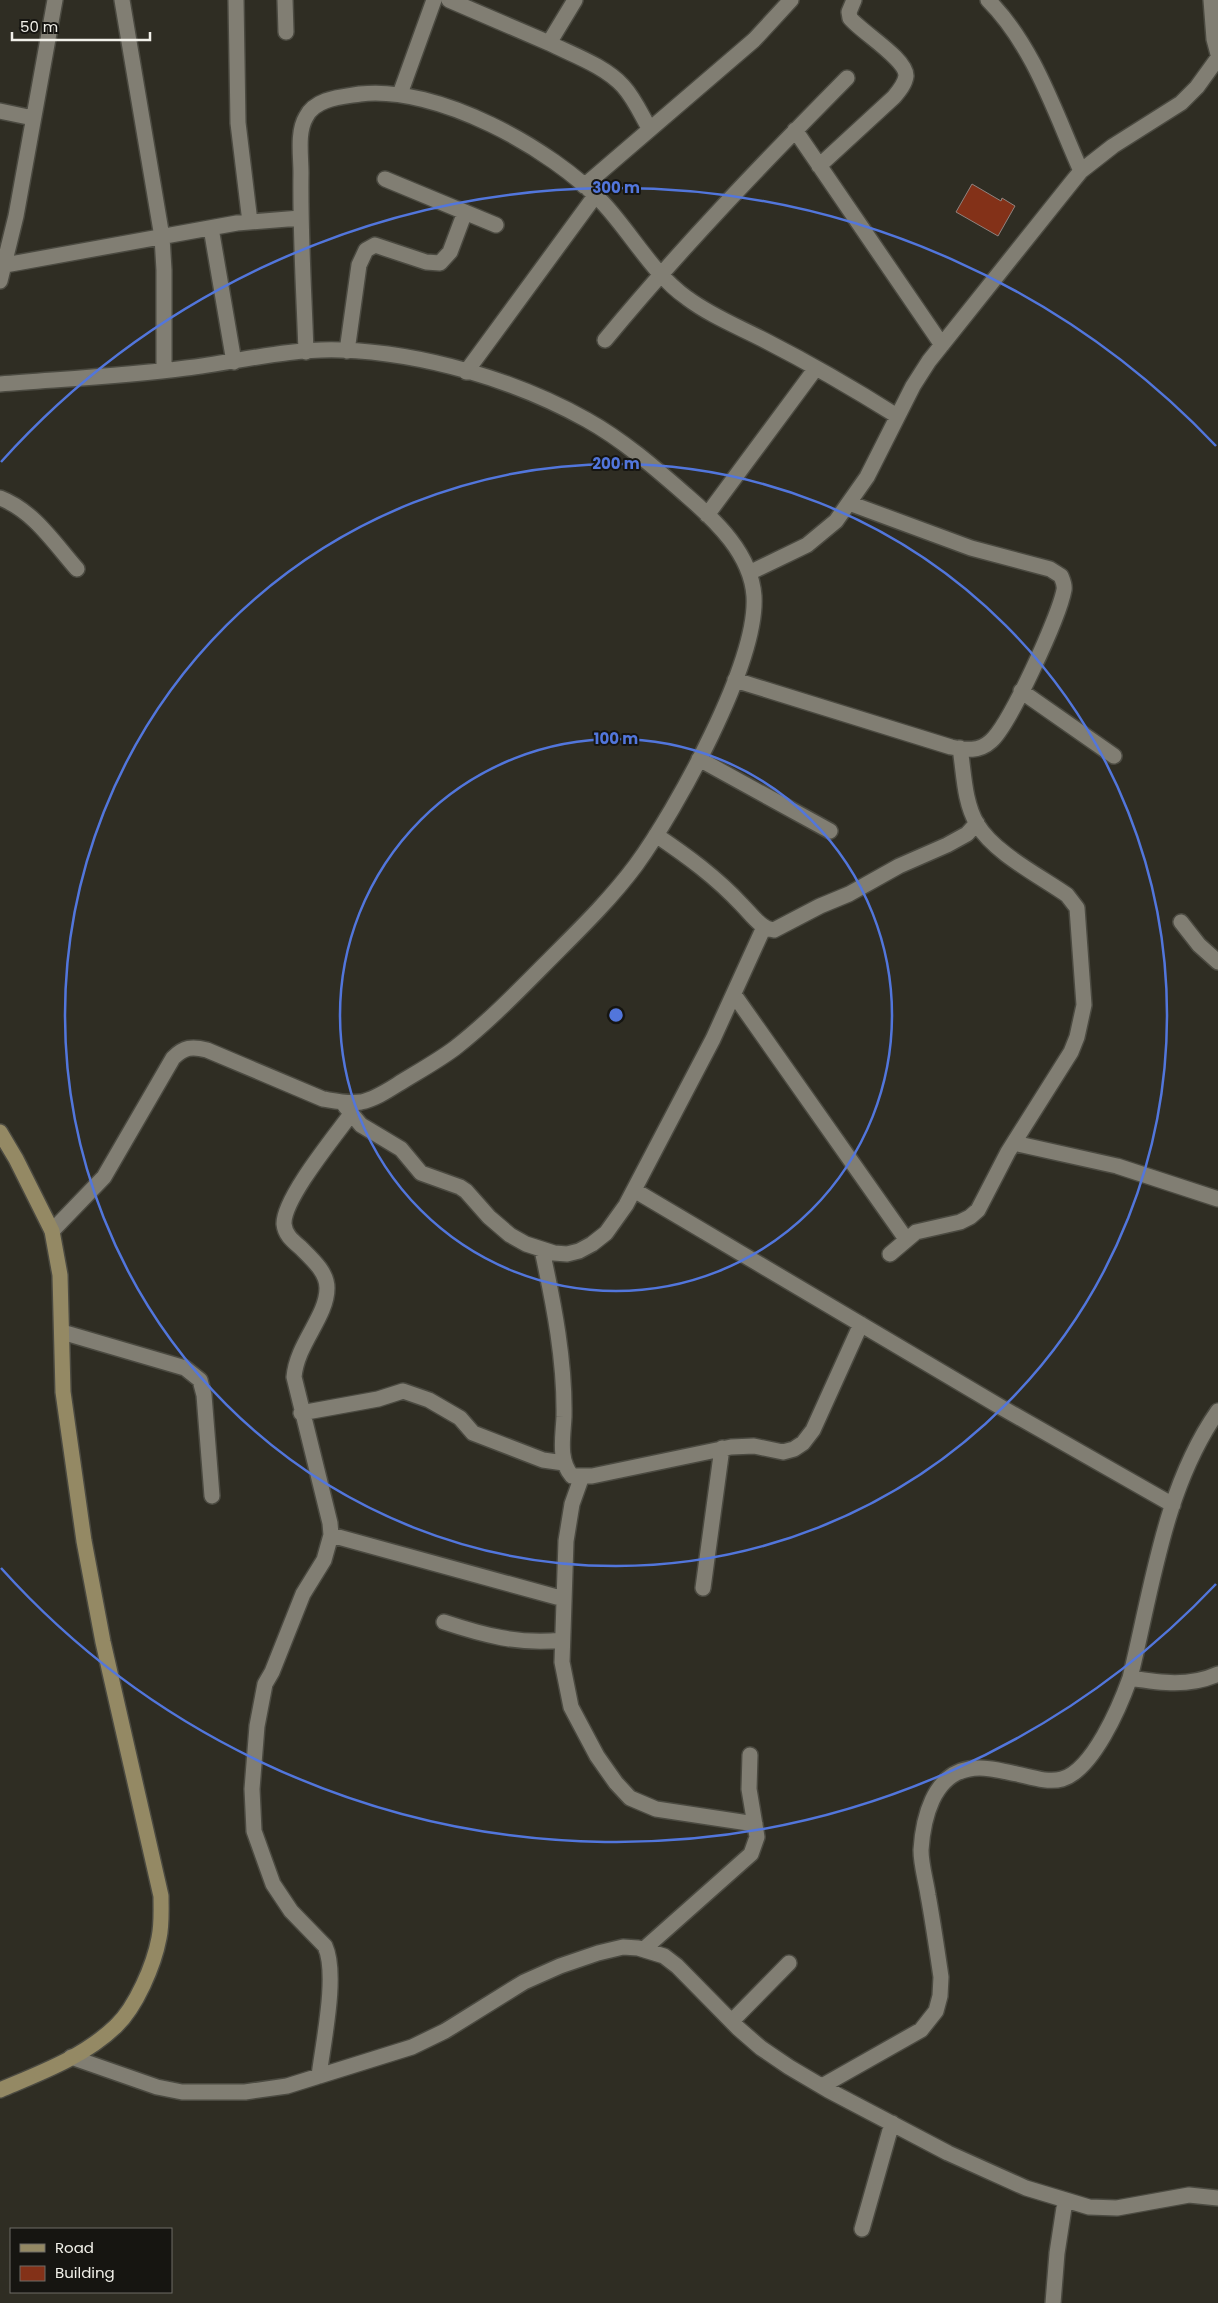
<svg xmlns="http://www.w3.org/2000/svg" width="1218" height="2303" viewBox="0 0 1218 2303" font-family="Poppins,sans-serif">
	<rect width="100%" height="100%" fill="#2f2d23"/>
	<path fill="#833118" stroke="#90837f" d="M972,184L1001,201L1002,198L1015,206L998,236L956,212Z"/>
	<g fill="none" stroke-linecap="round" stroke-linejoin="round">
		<defs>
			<path id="street" d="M122,0L162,237L164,270V370
				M236,0L238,123L250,222
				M285,0L286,32
				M449,0L549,43L575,0
				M988,0C1034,46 1055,113 1081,171
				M1211,0L1214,39L1218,54
				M549,43C573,55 605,66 623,86C634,98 641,114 649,128
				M400,94L434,0
				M0,111L33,118
				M795,130L942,345
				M819,166L894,97C899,91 905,84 906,76C907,59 861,32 850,18L849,12L854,0
				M385,179L496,225
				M584,186L754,40L791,0
				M211,228L234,362
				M5,265L237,223L300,218
				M0,281L16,216L55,0
				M605,340C681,248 763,163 847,78
				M347,351L359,265L366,250L375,245L426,262L440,263L450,252L465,212
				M306,352C304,292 300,232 301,173C301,156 297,132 306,117C315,98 342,97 360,94C437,85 551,148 603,203C632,234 652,273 687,298C711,316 739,327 766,341C811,364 854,389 897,416
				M466,372L595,196
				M0,384C62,379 125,376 186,368C237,362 290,348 341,350C424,353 515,380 587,420C623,440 655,468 686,495C716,521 751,554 754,596C758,663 676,810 636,865C613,896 585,924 558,951C525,984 492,1019 455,1048C439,1060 421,1070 403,1081C390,1089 376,1099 361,1102C348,1104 335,1101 323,1099L207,1050C192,1046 184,1047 173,1058L104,1177L52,1231
				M0,498C34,511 54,543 77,569
				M707,515L816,368
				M749,573L807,545L836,521L867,477L913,386L929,361L1072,182L1081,171L1113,146L1181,103L1197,87L1218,58
				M735,680L951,747C966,750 979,752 991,741C1010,724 1059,617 1064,590C1065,585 1063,581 1061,576L1050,569L971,548L849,503
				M1021,691L1114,756
				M699,759L830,831
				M656,835C687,856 716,877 742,905C751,914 761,929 774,930L820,906L849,894L899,866L947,845L967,834L977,823
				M1181,922L1199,945L1218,962
				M735,996L906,1239
				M345,1106L361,1125L401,1149L421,1173L460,1187L466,1191L489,1217L510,1235L526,1244L554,1253L567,1254L579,1251L592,1244L606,1233L626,1205L713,1039L764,927
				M1014,1143L1117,1166L1218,1199
				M634,1190L999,1406L1173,1505
				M542,1250C554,1305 565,1361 564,1417C563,1437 558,1460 572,1476H592L731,1447L754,1446L783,1452L794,1449L803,1443L813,1430L861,1324
				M890,1254L916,1232L960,1222L970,1217L978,1210L1008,1152L1071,1052L1077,1037L1084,1005L1077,908L1067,895C1040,876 994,853 977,824C964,802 964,773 960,748
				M62,1332L185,1368L200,1380L204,1395L212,1496
				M301,1413L378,1399L403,1391L429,1400L460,1418L473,1433L543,1460L564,1463
				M582,1476L572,1504L566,1541L562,1662L571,1707L597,1756L616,1783L630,1798L656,1809L755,1824
				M331,1535L564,1599
				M703,1588L722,1448
				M444,1622C483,1635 520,1645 562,1640
				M1130,1678C1161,1683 1189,1687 1218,1674
				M644,1949L751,1854L757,1837L749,1789L750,1755
				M732,2021L789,1963
				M71,2057L157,2087L182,2092H245L287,2086L412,2047L445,2031L524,1982L560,1966L598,1953L623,1947L638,1948L664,1956L677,1966L738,2028L761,2048L789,2067L828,2090L948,2153L1026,2188L1089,2207L1117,2208L1189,2195L1218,2198
				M319,2076C323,2043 338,1974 325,1946L291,1911L273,1884L254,1831L252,1789L257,1726L265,1684L272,1672L303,1594L324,1560L331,1535L330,1523L294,1377C297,1343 327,1317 327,1288C327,1272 312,1259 301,1248C293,1241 285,1235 284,1224C283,1199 335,1136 351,1114
				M822,2086L921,2030L936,2011L940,1996L941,1977C937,1950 933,1922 928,1895C926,1881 921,1865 921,1850C923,1819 933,1775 969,1769C985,1766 1002,1771 1017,1774C1031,1777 1048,1783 1062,1779C1093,1770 1120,1706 1130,1678C1152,1589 1164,1488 1218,1411
				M862,2229L892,2123
				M1053,2303L1057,2253L1065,2201"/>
			<path id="secondary" d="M0,1132L16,1159L52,1231L60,1275L63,1392L84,1541L103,1642L161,1896C161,1909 162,1924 159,1938C154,1965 136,2007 116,2026C84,2057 40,2073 0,2090"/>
		</defs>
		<use href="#street" stroke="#4b4a41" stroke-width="18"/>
		<use href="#secondary" stroke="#4b4a41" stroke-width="18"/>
		<use href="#street" stroke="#817e73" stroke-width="15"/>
		<use href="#secondary" stroke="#948964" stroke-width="15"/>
	</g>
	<g fill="none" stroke="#5276dc" stroke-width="2.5">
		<circle cx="616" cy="1015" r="276"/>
		<circle cx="616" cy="1015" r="551"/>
		<path d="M1216 1584A827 827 0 0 1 1 1568M1 462A827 827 0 0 1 1216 446"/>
	</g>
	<circle cx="616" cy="1015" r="8" fill="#5276dc" stroke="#161511" stroke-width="2.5"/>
	<g font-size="15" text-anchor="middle" font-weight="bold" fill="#5276dc" stroke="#161511" stroke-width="4" stroke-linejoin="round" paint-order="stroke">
		<text x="616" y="193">300 m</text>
		<text x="616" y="469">200 m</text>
		<text x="616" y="744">100 m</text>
	</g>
	<rect x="10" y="2228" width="162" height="65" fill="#161511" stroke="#6e6d67"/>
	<rect x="20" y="2244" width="25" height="8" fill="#948964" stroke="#6e6d67"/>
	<text x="55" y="2253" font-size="15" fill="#f1f0e9">Road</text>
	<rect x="20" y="2266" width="25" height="15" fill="#833118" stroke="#6e6d67"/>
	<text x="55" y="2278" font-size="15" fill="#f1f0e9">Building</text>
	<path d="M12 32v8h138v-8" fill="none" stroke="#f1f0e9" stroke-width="2.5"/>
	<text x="20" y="32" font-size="15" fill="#f1f0e9" stroke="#161511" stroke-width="4" paint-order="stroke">50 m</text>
</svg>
